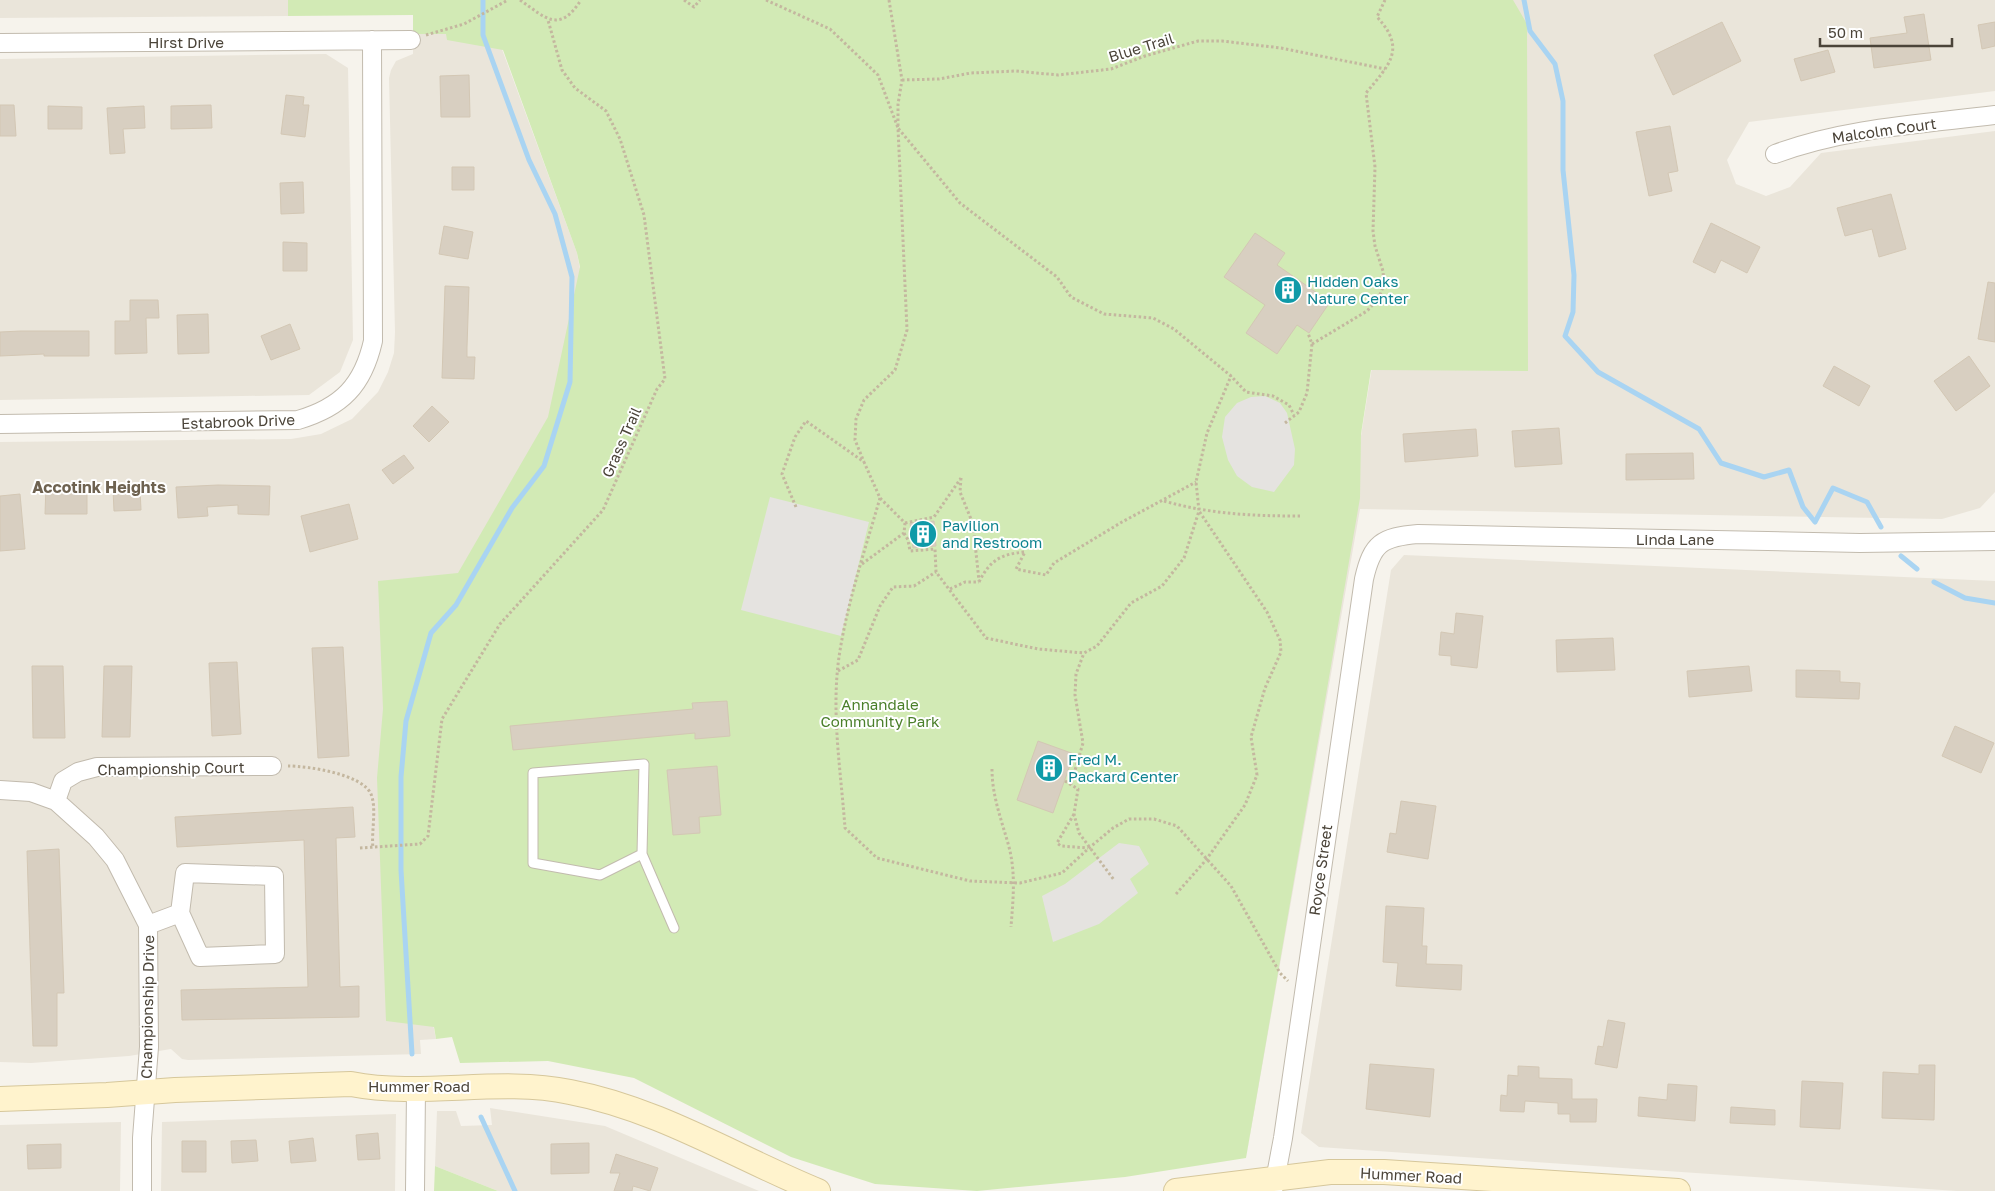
<svg xmlns="http://www.w3.org/2000/svg" width="1995" height="1191" viewBox="0 0 1995 1191" font-family="'Golos Text',sans-serif">
	<rect width="100%" height="100%" fill="#f6f3ec"/>
	<path fill="#eae5da" d="M0,0H288V16L0,18Z
		M1390,0H1995V91L1749,122L1727,160L1736,184L1766,196L1790,187L1821,153L1995,131V492L1980,508L1942,519L1360,509L1246,1158L1397,210Z
		M496,33L577,253L594,344L394,828L436,1039L420,1040L421,1054L188,1060L182,1059L171,1049L129,1056L31,1063L0,1062V442L291,439L321,434L352,419L378,392L388,372L394,353L395,332L389,78L391,70L396,61L413,54V34Z
		M326,54L348,68L353,340L340,372L309,395L0,400V59Z
		M1404,555L1995,581V1191H1957L1319,1147L1301,1133L1391,570Z
		M490,1108L605,1126L759,1191H498L435,1166L437,1111H456L461,1126L492,1125Z
		M396,1114L395,1191H161L162,1122Z
		M121,1122L120,1191H0V1125Z"/>
	<path fill="#d2eab5" d="M288,0H1513L1527,24L1528,371L1371,370L1361,434L1360,498L1246,1158L1125,1177L977,1191L875,1184L791,1157L634,1078L548,1061L460,1063L452,1037L436,1039L434,1027L386,1021L377,778L383,709L378,581L458,573L548,417L580,267L577,253L503,50L447,40L446,34H413V15L288,16Z
		M435,1166L498,1191H434Z"/>
	<path fill="#e5e3e0" d="M1265,396L1280,403L1287,413L1295,449L1294,465L1274,492L1252,487L1237,476L1228,460L1222,437L1225,417L1237,403L1251,397Z
		M770,497L869,522L841,636L741,610Z
		M1119,843L1139,846L1149,864L1130,879L1138,893L1099,924L1053,942L1042,896L1065,884Z"/>
	<g fill="none" stroke-linecap="round" stroke-linejoin="round">
		<path stroke="#a9d4f2" stroke-width="5" d="M1524,0L1530,31L1555,64L1563,101V170L1574,275L1573,312L1565,336L1598,372L1699,429L1721,463L1764,477L1789,470L1803,507L1815,522L1833,488L1867,502L1881,527
			M1901,556L1917,569
			M1934,582L1965,598L1995,603
			M412,1054L401,870V777L406,721L431,633L456,605L512,508L544,466L570,382L572,277L555,214L529,160L483,35V0
			M481,1117L515,1191"/>
	</g>
	<path fill="#d8cfc1" stroke="#d3c7b4" d="M1924,14L1931,60L1874,68L1870,38L1907,33L1904,17Z
		M1722,22L1741,61L1673,95L1654,55Z
		M1995,22V46L1982,49L1978,25Z
		M1828,50L1835,72L1801,81L1794,59Z
		M469,75L470,117H441L440,76Z
		M286,95L304,97L303,105H309L305,137L281,134Z
		M0,105H14L16,136H0Z
		M211,105L212,128L171,129V106Z
		M48,106L82,107V129H48Z
		M144,106L145,128L123,129L125,153L110,154L107,108Z
		M1670,126L1678,171L1668,173L1672,191L1649,196L1636,132Z
		M452,167H474V190H452Z
		M303,182L304,213L281,214L280,183Z
		M1891,194L1906,249L1879,257L1872,229L1845,236L1837,208Z
		M1711,223L1760,247L1747,273L1721,260L1715,273L1693,262Z
		M444,226L473,232L468,259L439,254Z
		M1255,233L1285,253L1277,265L1330,302L1309,333L1297,325L1277,354L1246,333L1265,305L1224,277Z
		M283,242L307,243V271H283Z
		M1988,282L1995,283V342L1978,339Z
		M445,286L469,287L467,347V357H475L474,379L442,378Z
		M130,300H158L159,318H146L147,353L115,354V321H130Z
		M208,314L209,353L178,354L177,315Z
		M290,324L300,349L271,360L261,336Z
		M21,331H89V356H44V354L0,356V332Z
		M1969,356L1990,386L1956,411L1934,381Z
		M1834,366L1870,386L1859,406L1823,386Z
		M432,406L449,422L429,442L413,426Z
		M1559,428L1562,464L1515,467L1512,431Z
		M1476,429L1478,456L1405,462L1403,434Z
		M1693,453L1694,479L1626,480V454Z
		M404,455L414,468L393,484L382,470Z
		M218,485L270,486L269,515L238,514V505L207,507L208,516L178,518L176,487Z
		M46,486L87,487V514H45Z
		M140,489L141,510L114,511L113,490Z
		M20,494L25,549L0,551V496Z
		M349,504L358,539L310,552L301,516Z
		M934,521L936,546L913,548L910,523Z
		M1456,613L1483,616L1477,668L1451,665V656L1439,655L1441,632L1454,634Z
		M1613,638L1615,670L1557,672L1556,640Z
		M343,647L349,756L318,758L312,648Z
		M237,662L241,734L212,736L209,663Z
		M32,666H63L65,738H33Z
		M104,666H132L130,737H102Z
		M1749,666L1752,691L1689,697L1687,671Z
		M1796,670L1840,671V682L1860,683L1859,699L1796,697Z
		M727,701L730,736L695,739V733L513,750L510,726L693,709L692,703Z
		M1955,726L1994,743L1981,773L1942,756Z
		M1038,741L1074,754L1053,813L1017,800Z
		M717,766L721,815L699,817L700,833L673,835L667,770Z
		M1401,801L1436,806L1428,859L1387,852L1390,833L1396,834Z
		M353,807L355,837L336,838L340,987L359,986V1017L182,1020L181,990L308,987L304,840L177,847L175,817Z
		M59,849L64,993H57V1046H33L27,851Z
		M1386,906L1424,908L1422,946H1427L1426,964L1462,965L1461,990L1396,986L1398,963L1383,962Z
		M1608,1020L1625,1023L1617,1068L1595,1064L1598,1046L1603,1047Z
		M1370,1064L1434,1069L1430,1117L1366,1109Z
		M1919,1065H1935L1934,1120L1882,1118L1883,1072L1919,1074Z
		M1518,1066L1539,1067V1078L1572,1079V1099H1597L1596,1122H1570V1114H1558V1103L1525,1101L1524,1112L1500,1111L1501,1095L1507,1096L1508,1075L1518,1076Z
		M1802,1081L1843,1083L1840,1129L1800,1127Z
		M1668,1084L1697,1086L1695,1121L1638,1116L1639,1097L1667,1100Z
		M1731,1107L1775,1110V1125L1730,1123Z
		M378,1133L380,1159L358,1160L356,1135Z
		M313,1138L316,1161L291,1163L289,1141Z
		M256,1140L258,1161L232,1163L231,1141Z
		M182,1141H206V1172H182Z
		M589,1143V1173L551,1174V1144Z
		M61,1144V1168L28,1169L27,1145Z
		M616,1154L658,1168L650,1191L633,1186L632,1191H614L620,1173H610Z"/>
	<g fill="none" stroke-linecap="round" stroke-linejoin="round">
		<defs>
			<path id="lane" d="M642,854L644,764L533,773V863L600,875L642,854L674,928"/>
			<path id="street" d="M0,43L411,40
				M1775,154C1845,128 1921,124 1995,115
				M0,424L298,420C342,407 363,385 373,341L372,40
				M0,790L31,792L56,801L96,837L115,860L148,925L149,1047L142,1138V1191
				M56,801L63,781L78,772L97,767L272,766
				M148,925L180,913L185,873L274,876L275,954L200,957L180,913
				M415,1191L416,1088
				M1273,1191L1283,1138L1364,579C1372,543 1382,537 1418,534L1860,543L1995,541"/>
			<path id="secondary" d="M0,1099L107,1095L175,1090L351,1084C423,1098 498,1077 570,1092C659,1109 735,1157 818,1191
				M1176,1191L1330,1172H1384L1678,1191"/>
		</defs>
		<use href="#lane" stroke="#c2bbae" stroke-width="11"/>
		<use href="#street" stroke="#c2bbae" stroke-width="20"/>
		<use href="#secondary" stroke="#d6c79b" stroke-width="26"/>
		<path stroke="#c4b79f" stroke-width="3" stroke-dasharray="2.5 2.5" stroke-linecap="butt" d="M520,0C546,18 559,34 581,0
			M684,0L694,7L700,0
			M766,0L830,29L878,75L898,128L907,330L895,370L864,400L856,419L855,440L864,462
			M889,0L902,80L898,104V128L960,203L1057,277L1071,297L1104,314L1153,318L1174,329L1231,376L1246,392L1273,396L1289,405L1294,415
			M426,35L464,24L508,0
			M902,80L939,79L971,73L1016,71L1058,75L1111,69L1145,56L1198,41H1222L1281,48L1385,69
			M1312,344L1367,311L1378,299L1384,285L1383,271L1375,246L1373,231L1375,167L1366,93C1389,65 1407,49 1377,17L1385,0
			M1285,423L1299,412L1307,393L1312,344L1308,333
			M961,478L960,492L973,524L979,581
			M880,498C865,550 847,603 839,657C831,713 841,772 845,828L877,858L970,881L1020,883L1062,873L1089,848L1113,828L1129,819H1154L1177,826L1231,886L1280,973L1288,981
			M1164,501C1210,514 1252,516 1300,516
			M796,507L782,474L795,437L806,421L864,462L880,498L905,523L904,533L862,564
			M905,523L934,517L961,478
			M904,533L908,540L910,551L935,549L936,572L986,638L1038,649L1084,653L1097,646L1131,603L1162,586L1184,558L1199,511L1196,482L1207,433L1231,376
			M979,582C990,560 1001,554 1025,552L1016,569L1046,575L1054,563L1122,522L1196,482
			M950,589L965,582H979
			M838,671L858,660L880,606L893,587L914,586L936,572
			M288,766C308,766 362,774 371,794C377,809 371,832 373,848
			M992,769C992,797 1002,821 1009,847C1016,874 1013,900 1011,927
			M1065,781L1078,789L1074,814L1079,833L1114,880
			M1071,784L1083,743L1075,695L1076,674L1084,653
			M1074,814L1057,843L1061,846L1088,848
			M360,848L420,844L428,836L442,719L500,624L603,510L657,389L665,379L644,215L620,139L606,111L575,88L562,70L548,20
			M1176,894L1206,860L1245,805L1257,775L1251,737L1265,688L1281,652L1280,640L1267,612L1199,511"/>
		<use href="#lane" stroke="#fff" stroke-width="9"/>
		<use href="#street" stroke="#fff" stroke-width="18"/>
		<use href="#secondary" stroke="#fff3cd" stroke-width="24"/>
	</g>
	<defs>
		<symbol id="building-disc" viewBox="-11 -11 22 22"><circle r="9.5" fill="#0f9aa8" stroke="#fff"/><path d="M-4-6H4V6H1V3H-1V6H-4ZM-2.5-4.3h1.7v1.8h-1.7ZM.8-4.3h1.7v1.8H.8ZM-2.5-1h1.7V.8h-1.7ZM.8-1h1.7V.8H.8Z" fill="#fff"/></symbol>
	</defs>
	<g fill-rule="evenodd">
		<use href="#building-disc" x="1272" y="274" width="32" height="32"/>
		<use href="#building-disc" x="907" y="518" width="32" height="32"/>
		<use href="#building-disc" x="1033" y="752" width="32" height="32"/>
	</g>
	<g text-anchor="middle" dominant-baseline="central" stroke-width="4" stroke-linejoin="round" paint-order="stroke">
		<g font-size="15" fill="#4b4439" stroke="#fff">
			<text x="186" y="42">Hirst Drive</text>
			<text transform="translate(1141 47) rotate(-17)">Blue Trail</text>
			<text transform="translate(1884 130) rotate(-8)">Malcolm Court</text>
			<text transform="translate(238 421) rotate(-2)">Estabrook Drive</text>
			<text transform="translate(621 442) rotate(-66)">Grass Trail</text>
			<text x="1675" y="539">Linda Lane</text>
			<text transform="translate(171 768) rotate(-1)">Championship Court</text>
			<text transform="translate(1320 870) rotate(-82)">Royce Street</text>
			<text transform="translate(147 1007) rotate(-89)">Championship Drive</text>
			<text x="419" y="1086">Hummer Road</text>
			<text transform="translate(1411 1175) rotate(3)">Hummer Road</text>
		</g>
		<g font-size="15" fill="#0d838f" stroke="#fff" text-anchor="start">
			<text x="1307" y="281">Hidden Oaks<tspan x="1307" dy="17">Nature Center</tspan></text>
			<text x="942" y="525">Pavilion<tspan x="942" dy="17">and Restroom</tspan></text>
			<text x="1068" y="759">Fred M.<tspan x="1068" dy="17">Packard Center</tspan></text>
		</g>
		<g font-size="15" fill="#4a7f2a" stroke="#fff">
			<text x="880" y="704">Annandale<tspan x="880" dy="17">Community Park</tspan></text>
		</g>
		<g font-size="16" font-weight="bold" fill="#6e6250" stroke="#fff">
			<text x="99" y="487">Accotink Heights</text>
		</g>
	</g>
	<path d="M1820 38v8h132v-8" fill="none" stroke="#4b4439" stroke-width="2.5"/>
	<text x="1828" y="38" font-size="15" fill="#4b4439" stroke="#ffffff" stroke-width="4" paint-order="stroke">50 m</text>
</svg>
